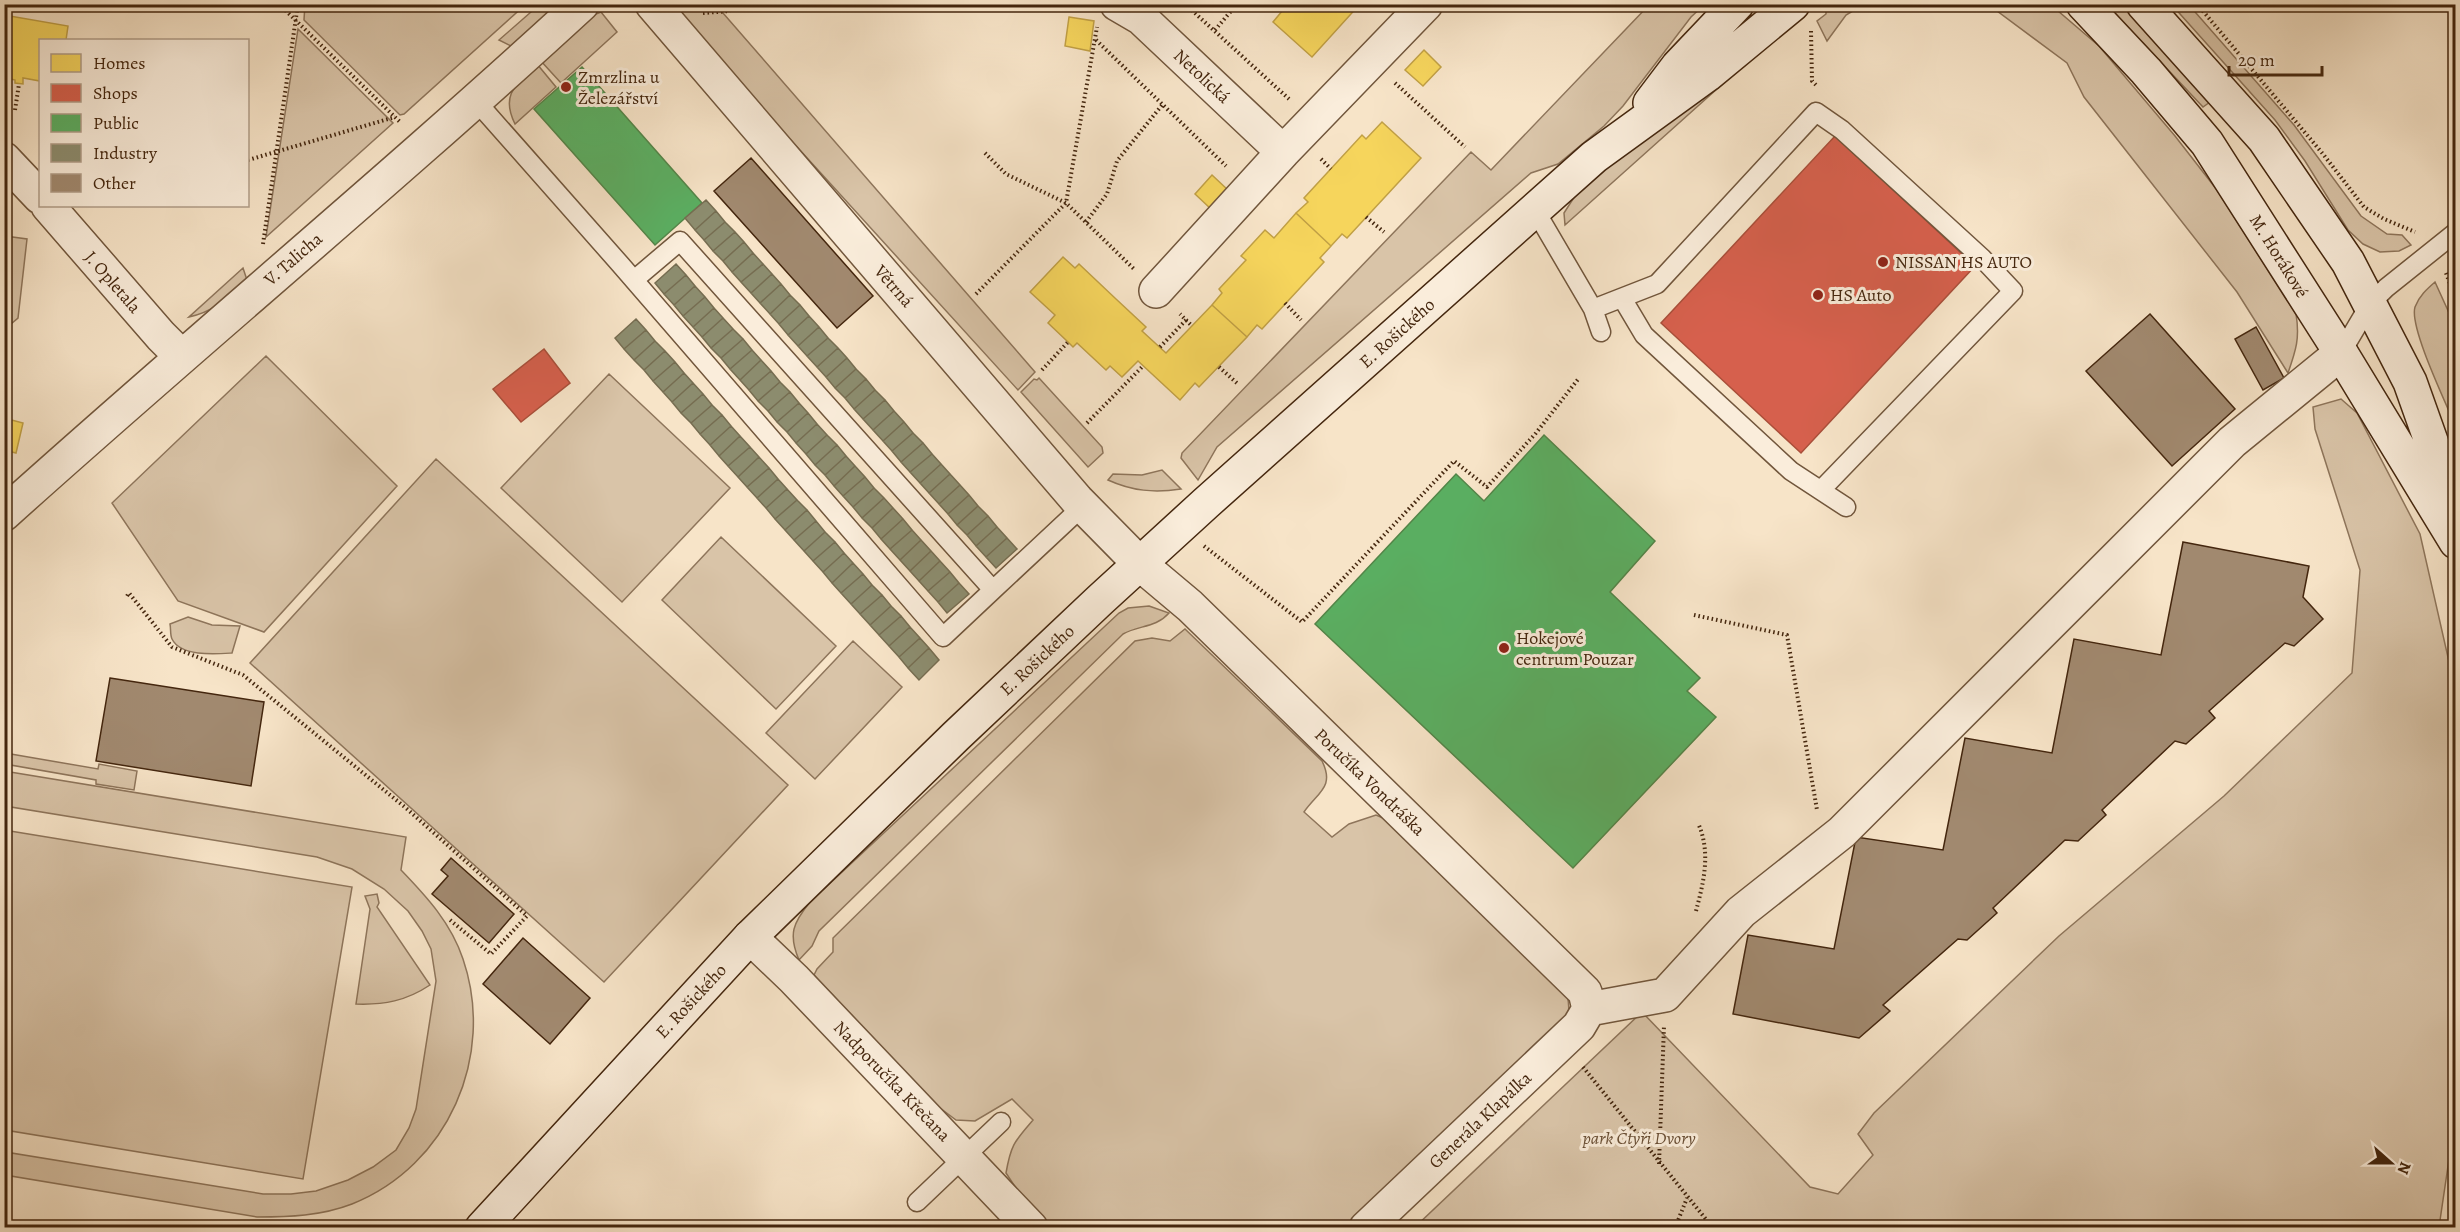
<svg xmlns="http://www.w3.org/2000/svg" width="2460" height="1232" viewBox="0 0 2460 1232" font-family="Alegreya,serif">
	<rect width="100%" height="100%" fill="#f7e4c8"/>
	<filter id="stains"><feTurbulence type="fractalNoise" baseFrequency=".00333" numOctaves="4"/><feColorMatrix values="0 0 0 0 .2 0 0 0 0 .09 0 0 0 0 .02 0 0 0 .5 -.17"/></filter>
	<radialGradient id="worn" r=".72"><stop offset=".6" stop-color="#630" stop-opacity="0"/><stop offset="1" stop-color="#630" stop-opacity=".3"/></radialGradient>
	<path fill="#d9c4a8" stroke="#8e755b" stroke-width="1.5" d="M305,4L376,5L410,11L412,5H525L404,114L400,115L304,20Z
		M539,5H560L513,47L499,40Z
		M668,5H716L1035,372L1018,390Z
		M1649,5H1704L1691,17L1623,106L1604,126L1558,164L1531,173L1217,447L1198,480L1181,458L1182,453L1471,152L1491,170Z
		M1826,5H1863L1846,15L1827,41L1817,21L1826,14Z
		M1989,5H2051L2099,46L2175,136L2217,190L2296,314C2300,338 2296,350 2288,373L2237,292L2084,97L2067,63Z
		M2107,5H2123L2210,102L2203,107Z
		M2172,5H2189L2294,125L2361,216L2387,234L2402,235L2411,245L2399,251L2380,252L2363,244L2348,230L2305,161L2275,120Z
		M601,12L617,32L561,83L540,60L591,16Z
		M298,29L393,123L266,237Z
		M537,64L556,87L515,124C500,94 517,84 537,64Z
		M1732,74L1727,80L1565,225L1564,213L1580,188L1602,169Z
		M5,236L27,239L18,318L5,329Z
		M243,268L247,280C227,298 216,311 189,317Z
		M2435,282L2455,326V425C2446,403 2409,327 2415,307C2419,296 2427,289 2435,282Z
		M266,356L397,486L264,632L178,601L112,503Z
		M609,374L730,488L622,602L501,488Z
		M1039,378L1102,447L1103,453L1088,467L1021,392L1034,379L1037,380Z
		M2341,399L2357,413L2420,534L2455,688L2456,1112L2439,1227L1414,1228L1642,1012L1810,1187L1838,1194L1873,1155L1858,1134L1874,1113L2059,936L2224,796L2352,673L2360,570L2315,429L2313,407Z
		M436,459L788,785L604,982L250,663Z
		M1162,470L1181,489C1154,493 1132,491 1108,480L1113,474L1142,475Z
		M721,537L836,646L776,709L662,600Z
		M1149,606L1169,613C1156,628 1139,625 1123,634L819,931L812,946L799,960C788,934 793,923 810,902L1119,613L1128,608Z
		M188,617L212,625L240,626L232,653C216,654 181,657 172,639C170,635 171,629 170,624Z
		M1185,629L1322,761C1335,787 1318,792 1304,812L1332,837L1349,824L1376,815L1397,824L1564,984C1571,1005 1571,1015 1559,1034L1348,1227L1053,1228L1018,1191L1006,1173C1011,1144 1015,1141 1033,1120L1012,1099L975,1121L956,1120L936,1105L814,975L817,969L833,952V938L1135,641L1152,638L1170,641Z
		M853,641L902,687L815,779L766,733Z
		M5,753L98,769L99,764L137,771L134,790L96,784V780L5,764Z
		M4,771L406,837L401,870C427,897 451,923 463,959C496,1056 448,1166 352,1204C321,1216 289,1217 257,1217L5,1175V1152L263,1194H291L316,1191L348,1180L373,1167L396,1150L409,1128L416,1109L436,981L431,949L422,931L408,911L384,889L352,869L317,857L5,806Z
		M4,830L352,887L303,1179L5,1130Z
		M377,894L379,903L377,907L430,985C406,1001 384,1005 356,1004L370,909L365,896Z"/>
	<path fill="#f6d55c" stroke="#c1a045" stroke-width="1.5" d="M1288,4H1360L1312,57L1273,22Z
		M4,15L68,26L66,40H40V81L23,78V84L15,83V80L7,78L8,75H4Z
		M1069,17L1094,21L1090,51L1065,46Z
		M1424,50L1441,67L1423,86L1405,70Z
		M1382,122L1421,158L1347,238L1342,234L1331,246L1296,213L1308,202L1304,198L1362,135L1366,139Z
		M1212,175L1229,191L1212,210L1195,194Z
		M1296,213L1331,246L1320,258L1324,262L1300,288L1262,329L1257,325L1247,337L1212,305L1222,293L1219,289L1246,260L1241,256L1265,230L1274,238Z
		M1063,257L1075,268L1079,264L1116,299L1146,327L1142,331L1166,353L1212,305L1247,337L1199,387L1195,383L1180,400L1138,361L1122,377L1110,366L1106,370L1077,343L1073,347L1068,342L1048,323L1055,315L1030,292Z
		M4,418L23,423L16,453L4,450Z"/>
	<path fill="#d6604d" stroke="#aa4f3a" stroke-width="1.5" d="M1835,136L1975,266L1801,453L1661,323Z
		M544,349L570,383L521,422L493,389Z"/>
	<path fill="#5aae61" stroke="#538548" stroke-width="1.5" d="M582,67L702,203L655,245L534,109Z
		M1544,435L1655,541L1610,592L1700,678L1687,691L1716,717L1573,868L1315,624L1456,474L1484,501Z"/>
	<path fill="#8c8c6e" stroke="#766d51" stroke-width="1.5" d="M706,200L716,211L695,230L685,218Z
		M716,211L725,222L704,240L695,230Z
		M725,222L735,232L713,251L704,240Z
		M735,232L744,242L723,261L713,251Z
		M744,242L753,253L732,272L723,261Z
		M753,253L763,264L741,282L732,272Z
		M676,264L686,275L664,294L655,283Z
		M763,264L772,274L751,293L741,282Z
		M772,274L781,284L760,303L751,293Z
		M686,275L695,286L674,305L664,294Z
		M781,284L790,295L770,314L760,303Z
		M695,286L705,297L683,316L674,305Z
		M790,295L800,305L779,324L770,314Z
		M705,297L714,308L693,327L683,316Z
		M800,305L809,316L788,335L779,324Z
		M714,308L723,318L702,337L693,327Z
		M809,316L819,327L798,346L788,335Z
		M723,318L733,329L711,348L702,337Z
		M636,319L646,330L624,349L615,338Z
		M819,327L828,338L807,356L798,346Z
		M733,329L743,339L721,358L711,348Z
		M646,330L655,341L634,360L624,349Z
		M828,338L838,348L817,367L807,356Z
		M743,339L752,350L730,369L721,358Z
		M655,341L665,351L644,370L634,360Z
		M838,348L847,358L826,377L817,367Z
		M752,350L761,360L740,380L730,369Z
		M665,351L675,362L653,381L644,370Z
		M847,358L856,369L835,388L826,377Z
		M761,360L771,371L749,390L740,380Z
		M675,362L684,373L663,392L653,381Z
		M856,369L866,379L845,398L835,388Z
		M771,371L780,382L758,401L749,390Z
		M684,373L693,383L672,402L663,392Z
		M866,379L875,390L854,409L845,398Z
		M780,382L790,392L768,411L758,401Z
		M693,383L703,394L681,413L672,402Z
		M875,390L885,400L863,419L854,409Z
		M790,392L799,403L777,422L768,411Z
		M703,394L712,405L691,423L681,413Z
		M885,400L894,411L873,430L863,419Z
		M799,403L808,413L787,432L777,422Z
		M712,405L722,415L700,434L691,423Z
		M894,411L904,422L883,441L873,430Z
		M808,413L817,424L796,443L787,432Z
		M722,415L731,426L710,445L700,434Z
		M904,422L913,433L892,451L883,441Z
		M817,424L827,435L806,454L796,443Z
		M731,426L740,436L719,456L710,445Z
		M913,433L923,443L901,462L892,451Z
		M827,435L837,445L815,465L806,454Z
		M740,436L750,447L728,466L719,456Z
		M923,443L932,454L910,472L901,462Z
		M837,445L846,456L825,475L815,465Z
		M750,447L759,457L738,477L728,466Z
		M932,454L941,464L920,483L910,472Z
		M846,456L855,466L834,486L825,475Z
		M759,457L769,468L747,487L738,477Z
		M941,464L950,474L929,493L920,483Z
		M855,466L865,477L843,496L834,486Z
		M769,468L778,479L757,498L747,487Z
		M950,474L960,485L939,504L929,493Z
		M865,477L874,488L853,507L843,496Z
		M778,479L787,489L766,508L757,498Z
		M960,485L969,495L948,514L939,504Z
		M874,488L884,498L862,518L853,507Z
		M787,489L797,500L775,519L766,508Z
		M969,495L978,506L957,525L948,514Z
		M884,498L893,508L872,528L862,518Z
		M797,500L807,510L785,530L775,519Z
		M978,506L988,516L967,535L957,525Z
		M893,508L903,519L881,539L872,528Z
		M807,510L816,521L794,540L785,530Z
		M988,516L997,527L976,546L967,535Z
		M903,519L912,530L890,549L881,539Z
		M816,521L825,532L804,551L794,540Z
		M997,527L1007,538L986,557L976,546Z
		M912,530L921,540L900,560L890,549Z
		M825,532L835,542L813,561L804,551Z
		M1007,538L1017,549L996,568L986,557Z
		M921,540L931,551L910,571L900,560Z
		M835,542L844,553L823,572L813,561Z
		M931,551L940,561L919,581L910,571Z
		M844,553L853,563L832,583L823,572Z
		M940,561L950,572L928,591L919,581Z
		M853,563L863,574L841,593L832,583Z
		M950,572L959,583L938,602L928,591Z
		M863,574L872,585L851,604L841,593Z
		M959,583L969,594L947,613L938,602Z
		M872,585L882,595L860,614L851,604Z
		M882,595L891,606L870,625L860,614Z
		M891,606L901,616L879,635L870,625Z
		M901,616L910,627L889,646L879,635Z
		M910,627L920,638L899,657L889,646Z
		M920,638L929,648L908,668L899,657Z
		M929,648L939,660L919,680L908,668Z"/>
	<path fill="#a1896f" stroke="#44260e" stroke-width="1.5" d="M751,158L873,296L837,328L714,191Z
		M2150,314L2235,409L2172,466L2086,371Z
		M2256,327L2284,378L2263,390L2235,339Z
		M2183,542L2309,566L2303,597L2323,619L2294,646L2285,643L2209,711L2215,718L2186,744L2175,741L2102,810L2106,815L2078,841L2065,840L1993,908L1997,913L1967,940L1958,939L1883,1005L1890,1011L1859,1038L1733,1014L1748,935L1834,949L1856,837L1943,850L1965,738L2052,753L2074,639L2161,655Z
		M110,678L264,702L251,786L96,761Z
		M451,858L514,914L489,943L432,894L448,876L441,870Z
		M523,938L590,998L550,1044L483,984Z"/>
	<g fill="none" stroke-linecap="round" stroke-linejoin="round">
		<defs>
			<path id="lane" d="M476,101L620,264L943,637L993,590L680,241L634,280
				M1535,210L1593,309L1601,332
				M1622,298L1644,335L1791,471L1846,507
				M1593,309L1657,284L1816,112L1842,130L1982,258L2013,291L1821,490
				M2341,353L2370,304L2386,288L2456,232
				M993,590L1083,506
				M917,1202L1001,1122"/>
			<path id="street" d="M652,4L1077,500L1140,564L1190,606L1585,992L1589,1009
				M1117,4L1141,18L1283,152L1426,4
				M4,159L40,197
				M48,206L161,336L181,356
				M1156,291L1283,152
				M4,514C195,342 393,178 582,4
				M750,937L794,979L1031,1228
				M1589,1009L1665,995L1741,912L1842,832L2232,442L2341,353
				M1366,1228L1579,1026L1589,1009"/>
			<path id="secondary" d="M2083,4L2146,71L2207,143L2341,353L2456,542
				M2143,4L2264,139L2348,262L2410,382L2441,469L2447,516
				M1650,103L1678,66L1737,4
				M482,1228L750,937L956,736L1100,600L1206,503L1594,157L1707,75L1793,4"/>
		</defs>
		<use href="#lane" stroke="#71563c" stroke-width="21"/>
		<use href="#street" stroke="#71563c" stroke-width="36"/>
		<use href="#secondary" stroke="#44260e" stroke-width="36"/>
		<path stroke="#44260e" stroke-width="4" stroke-dasharray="1.5 3" stroke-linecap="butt" d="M279,4L401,123
			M1185,4L1289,99
			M1515,4L1528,9L1532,4
			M2197,4L2323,154L2364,207L2384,219L2415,232
			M703,13L730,11
			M1215,30L1237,4
			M1811,31L1812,81L1818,87
			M1096,40L1226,166
			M1395,83L1465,147
			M15,110L19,84
			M985,153L1006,174L1066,203L1097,27
			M1321,159L1331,169
			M248,160L395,117
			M1366,217L1384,232
			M1086,222L1107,194L1117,161L1163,104
			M263,244L298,4
			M2446,273L2456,300
			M976,294L1066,203L1134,269
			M1285,303L1301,320
			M1186,320L1192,326
			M1160,347L1186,320L1180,314
			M1219,367L1239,385
			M1042,370L1068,342
			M1087,423L1143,366
			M1204,546L1302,622L1454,461L1487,487L1536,433L1579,378
			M127,596L129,593L172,647L243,675L406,808L527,916L491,954L450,920
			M1694,615L1787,635L1817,810
			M1696,911C1704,881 1711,852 1698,823
			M1583,1067L1713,1228
			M1659,1164L1664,1026
			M1675,1228L1687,1198"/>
		<use href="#lane" stroke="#faeddb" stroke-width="18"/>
		<use href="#street" stroke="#faeddb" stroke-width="33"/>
		<use href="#secondary" stroke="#faeddb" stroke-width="33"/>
	</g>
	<g fill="#8f2418" stroke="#faeddb" stroke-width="2">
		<circle cx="566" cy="87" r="6"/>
		<circle cx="1883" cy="262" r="6"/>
		<circle cx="1818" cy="295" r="6"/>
		<circle cx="1504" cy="648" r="6"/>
	</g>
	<g text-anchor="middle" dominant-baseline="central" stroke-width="6" stroke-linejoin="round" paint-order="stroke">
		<g font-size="18" fill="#44260e" stroke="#faeddb">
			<text transform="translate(1202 76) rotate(43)">Netolická</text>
			<text transform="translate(2279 256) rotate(58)">M. Horákové</text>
			<text transform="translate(293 259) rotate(-41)">V. Talicha</text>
			<text transform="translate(113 282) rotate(49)">J. Opletala</text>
			<text transform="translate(894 286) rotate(49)">Větrná</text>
			<text transform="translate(1397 333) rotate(-42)">E. Rošického</text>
			<text transform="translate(1037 660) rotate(-43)">E. Rošického</text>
			<text transform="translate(1370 782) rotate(44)">Poručíka Vondráška</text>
			<text transform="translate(691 1001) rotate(-47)">E. Rošického</text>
			<text transform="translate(892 1081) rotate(46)">Nadporučíka Křečana</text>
			<text transform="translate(1480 1120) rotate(-43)">Generála Klapálka</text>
		</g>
		<g font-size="18" fill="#44260e" stroke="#faeddb" text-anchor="start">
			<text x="578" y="77">Zmrzlina u<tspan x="578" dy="21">Železářství</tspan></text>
			<text x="1895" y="262">NISSAN HS AUTO</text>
			<text x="1830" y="295">HS Auto</text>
			<text x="1516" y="638">Hokejové<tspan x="1516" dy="21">centrum Pouzar</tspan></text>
		</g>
		<g font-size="18" font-style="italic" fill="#694e34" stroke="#faeddb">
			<text x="1639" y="1138">park Čtyři Dvory</text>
		</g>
	</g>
	<rect width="2460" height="1232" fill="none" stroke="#f7e4c8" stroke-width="24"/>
	<rect x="6" y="6" width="2448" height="1220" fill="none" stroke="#44260e" stroke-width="3"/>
	<rect x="12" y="12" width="2436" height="1208" fill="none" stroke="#44260e" stroke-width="1.5"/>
	<rect x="39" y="39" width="210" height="168" fill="#faeddb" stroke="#b19d89" stroke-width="1.5"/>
	<rect x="51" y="54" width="30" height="18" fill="#f6d55c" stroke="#b19d89" stroke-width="1.5"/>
	<text x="93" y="69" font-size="18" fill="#44260e">Homes</text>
	<rect x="51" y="84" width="30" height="18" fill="#d6604d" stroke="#b19d89" stroke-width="1.5"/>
	<text x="93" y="99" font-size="18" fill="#44260e">Shops</text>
	<rect x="51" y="114" width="30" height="18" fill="#5aae61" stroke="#b19d89" stroke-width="1.5"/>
	<text x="93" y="129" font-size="18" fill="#44260e">Public</text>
	<rect x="51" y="144" width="30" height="18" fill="#8c8c6e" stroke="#b19d89" stroke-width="1.5"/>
	<text x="93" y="159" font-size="18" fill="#44260e">Industry</text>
	<rect x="51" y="174" width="30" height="18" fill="#a1896f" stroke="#b19d89" stroke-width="1.5"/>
	<text x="93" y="189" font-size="18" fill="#44260e">Other</text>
	<g transform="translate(2391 1163) rotate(111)" stroke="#faeddb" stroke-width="4.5" paint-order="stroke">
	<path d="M0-4.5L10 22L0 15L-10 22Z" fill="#44260e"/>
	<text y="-9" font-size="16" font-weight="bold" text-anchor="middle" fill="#44260e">N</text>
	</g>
	<path d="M2229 66v9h93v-9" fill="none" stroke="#44260e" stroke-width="3"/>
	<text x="2238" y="66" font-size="18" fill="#44260e" stroke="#faeddb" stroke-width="4.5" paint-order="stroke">20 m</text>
	<rect width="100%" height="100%" filter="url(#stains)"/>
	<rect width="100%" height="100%" fill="url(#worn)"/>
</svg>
